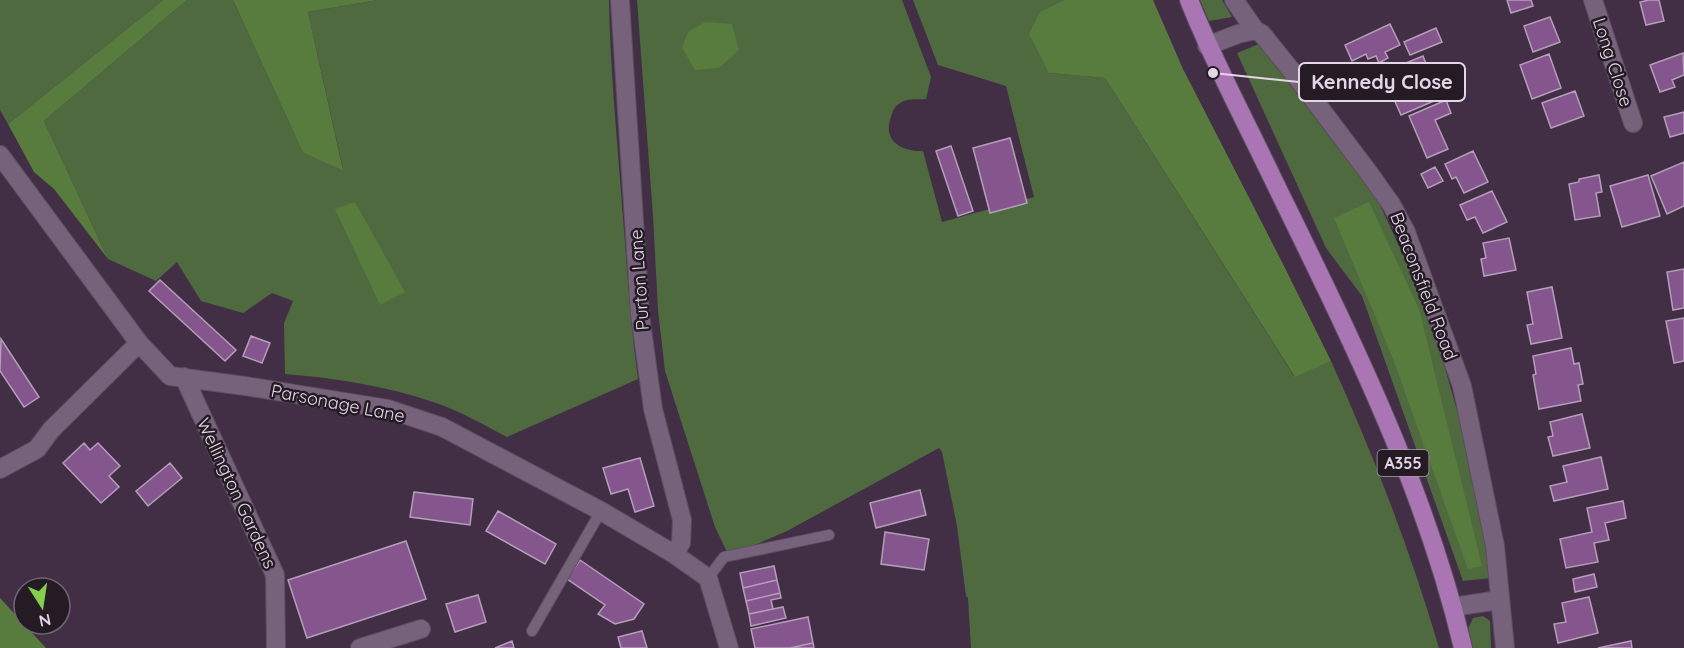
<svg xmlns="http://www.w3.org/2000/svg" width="1684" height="648" viewBox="0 0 1684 648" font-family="Quicksand,sans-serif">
	<rect width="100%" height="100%" fill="#422f46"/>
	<path fill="#506a3f" d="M0,0H163L8,124L0,110Z
		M187,0H233L303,153L343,169L308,12L378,0H609C610,69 617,137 622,206C627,263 630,321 638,379L507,437C484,425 460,411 436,403C387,386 336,378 285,374L284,323L293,301L272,293L243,313L201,301L177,262L156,281L108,259L44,121Z
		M637,0H902L931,77L926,99C919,100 909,98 902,102C895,105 893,110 891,117C882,140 901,152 923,151L942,222L1034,197L1006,86L938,65L913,0H1064L1041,12L1049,73L1105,78L1294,376L1331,361C1373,454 1410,549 1439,648H971L968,598L966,596L957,526L942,452L939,448L787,531L729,556L715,527L665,371L658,310L653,216Z
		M1200,0H1222L1232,17L1209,21Z
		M1259,44L1377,199L1427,305L1468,449L1491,578L1463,581L1362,296L1326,248L1237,53Z
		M1483,616L1490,621L1491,648H1473L1468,629L1473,618Z"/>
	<path fill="#577c3e" d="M163,0H187L44,121L108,259L54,189L34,172L8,124Z
		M233,0H378L308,12L343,170L303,153Z
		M1064,0H1153L1183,69L1283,264L1331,361L1295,377L1105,78L1049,73L1029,34L1040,12Z
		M705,22L732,24L739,50L719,68L695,70L682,48L688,32Z
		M355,202L405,292L380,305L335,209Z
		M1369,202L1419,309L1482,566L1468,569L1392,356L1334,218Z
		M0,598L46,648H0Z"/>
	<path fill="#84568d" stroke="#b59eb9" stroke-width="1.5" d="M1507,0H1531L1533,6L1511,13Z
		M1649,0H1659L1664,21L1646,25L1640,2Z
		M1550,17L1560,42L1533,52L1524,26Z
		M1390,24L1400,45L1385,52L1388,58L1379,63L1376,56L1368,59L1366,54L1352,61L1345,45Z
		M1436,28L1442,42L1410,55L1404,42Z
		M1683,53L1684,75L1672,80L1675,87L1660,92L1650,65Z
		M1549,54L1561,88L1532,99L1520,65Z
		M1423,56L1429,71L1408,80L1414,95L1436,86L1441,98L1401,115L1389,88L1383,90L1377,75Z
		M1575,91L1584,116L1551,128L1542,103Z
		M1446,100L1451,113L1435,120L1448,149L1427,158L1409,116Z
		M1684,112V133L1670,137L1664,117Z
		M1010,138L1027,203L990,213L973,148Z
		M951,146L973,211L958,216L936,151Z
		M1473,151L1488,182L1464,193L1456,177L1452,179L1445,164Z
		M1684,162V206L1667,214L1651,176Z
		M1435,167L1443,181L1428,188L1421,174Z
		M1599,175L1602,192L1596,193L1600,216L1575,220L1569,184L1579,182V179Z
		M1648,175L1660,216L1622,227L1610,186Z
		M1492,191L1507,222L1483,233L1475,217L1467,220L1460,205Z
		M1509,238L1516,270L1484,276L1481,259L1486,258L1483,243Z
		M1684,269V308L1673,310L1667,272Z
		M160,280L236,350L225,361L149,291Z
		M1552,287L1562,338L1531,344L1527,325L1533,324L1527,292Z
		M1684,318V361L1674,363L1666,321Z
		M251,336L270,343L262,363L243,356Z
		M1,339L39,397L24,407L0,371Z
		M1571,348L1574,364L1579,363L1583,384L1578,385L1581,401L1539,409L1533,375L1536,374L1533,356Z
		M1582,414L1590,448L1553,456L1548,437L1553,436L1550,422Z
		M84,443L90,450L98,443L120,466L109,476L119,487L101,503L63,463Z
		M1601,457L1608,489L1554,501L1550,486L1567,482L1563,466Z
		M640,458L654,506L635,512L628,489L611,494L603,468Z
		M170,463L182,478L148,506L136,491Z
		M920,490L926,515L876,528L870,503Z
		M414,492L473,499L470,525L410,517Z
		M1623,501L1626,518L1605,523L1609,540L1594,543L1598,562L1566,568L1560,539L1592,532L1587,508Z
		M498,511L556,544L545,564L486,531Z
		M885,532L929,539L924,570L881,564Z
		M406,541L426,599L307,638L288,580Z
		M580,560L644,604L634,619L615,624L598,614L605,605L567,579Z
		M774,566L777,580L743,588L740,573Z
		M1594,574L1597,587L1575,592L1573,579Z
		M777,580L780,593L746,601L743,588Z
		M780,593L781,598L771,600L773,609L749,614L746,601Z
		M478,595L486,622L455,632L446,604Z
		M1589,597L1598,633L1558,643L1554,624L1566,622L1562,603Z
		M783,607L786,618L751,626L749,614Z
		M808,617L813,643L790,648H755L751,629Z
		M642,631L647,648H621L618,637Z
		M512,641L514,648H495Z
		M1631,641L1632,648H1598Z
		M813,643L814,648H790Z"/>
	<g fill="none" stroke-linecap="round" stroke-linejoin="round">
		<defs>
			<path id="lane" d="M708,578L724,557L829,535
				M532,631L601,511"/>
			<path id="street" d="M620,0L640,315L653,409L682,520L681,543L674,554
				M1234,0L1255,30
				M1593,0L1633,123
				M1207,46L1238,34L1255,30L1262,34L1295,75L1369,173L1391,204L1406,232L1462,386L1495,546L1505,648
				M0,155L139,343L170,376L245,386L388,409L442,427L601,511L674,554L708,578L729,648
				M184,377L275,575L276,648
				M0,469L37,449L51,430L139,343
				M1453,607L1499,600
				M360,648L421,629"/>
			<path id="primary" d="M1189,0C1213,61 1244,118 1272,177C1346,329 1424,482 1463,648"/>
		</defs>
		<use href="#lane" stroke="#5c4d60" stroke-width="12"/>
		<use href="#street" stroke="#5c4d60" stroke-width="20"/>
		<use href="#primary" stroke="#5c4d60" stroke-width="20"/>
		<use href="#lane" stroke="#76627a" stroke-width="10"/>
		<use href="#street" stroke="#76627a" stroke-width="18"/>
		<use href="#primary" stroke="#a976b3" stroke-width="18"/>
	</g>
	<g text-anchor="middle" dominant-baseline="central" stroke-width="5" stroke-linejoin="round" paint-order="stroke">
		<rect fill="#241b25" stroke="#aa9fab" stroke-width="1.5" x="1377.5" y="450" width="51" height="26" rx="4.5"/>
		<g font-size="16" font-weight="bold" fill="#e3d7e5">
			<text x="1403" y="463">A355</text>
		</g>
		<g font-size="18" fill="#e3d7e5" stroke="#241b25">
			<text transform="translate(1613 62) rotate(72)">Long Close</text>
			<text transform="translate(639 280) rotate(-94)">Purton Lane</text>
			<text transform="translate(1424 286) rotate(69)">Beaconsfield Road</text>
			<text transform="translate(338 403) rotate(11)">Parsonage Lane</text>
			<text transform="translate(237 493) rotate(65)">Wellington Gardens</text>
		</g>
	</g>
	<path fill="none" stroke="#e3d7e5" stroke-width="2" d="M1213 73L1299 82"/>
	<circle fill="#e3d7e5" stroke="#241b25" stroke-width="2" cx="1213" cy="73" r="6"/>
	<rect fill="#241b25" stroke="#e3d7e5" stroke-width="2" x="1299" y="63" width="166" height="38" rx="6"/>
	<g font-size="20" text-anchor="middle" font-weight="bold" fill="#e3d7e5">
		<text x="1382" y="89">Kennedy Close</text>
	</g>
	<g transform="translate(42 606) rotate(168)"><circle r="28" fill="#241b25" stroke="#706672" stroke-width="1.5"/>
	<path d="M0-4.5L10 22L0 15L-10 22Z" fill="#85cf4d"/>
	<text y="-9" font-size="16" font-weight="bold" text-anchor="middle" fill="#e3d7e5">N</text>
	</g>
</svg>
